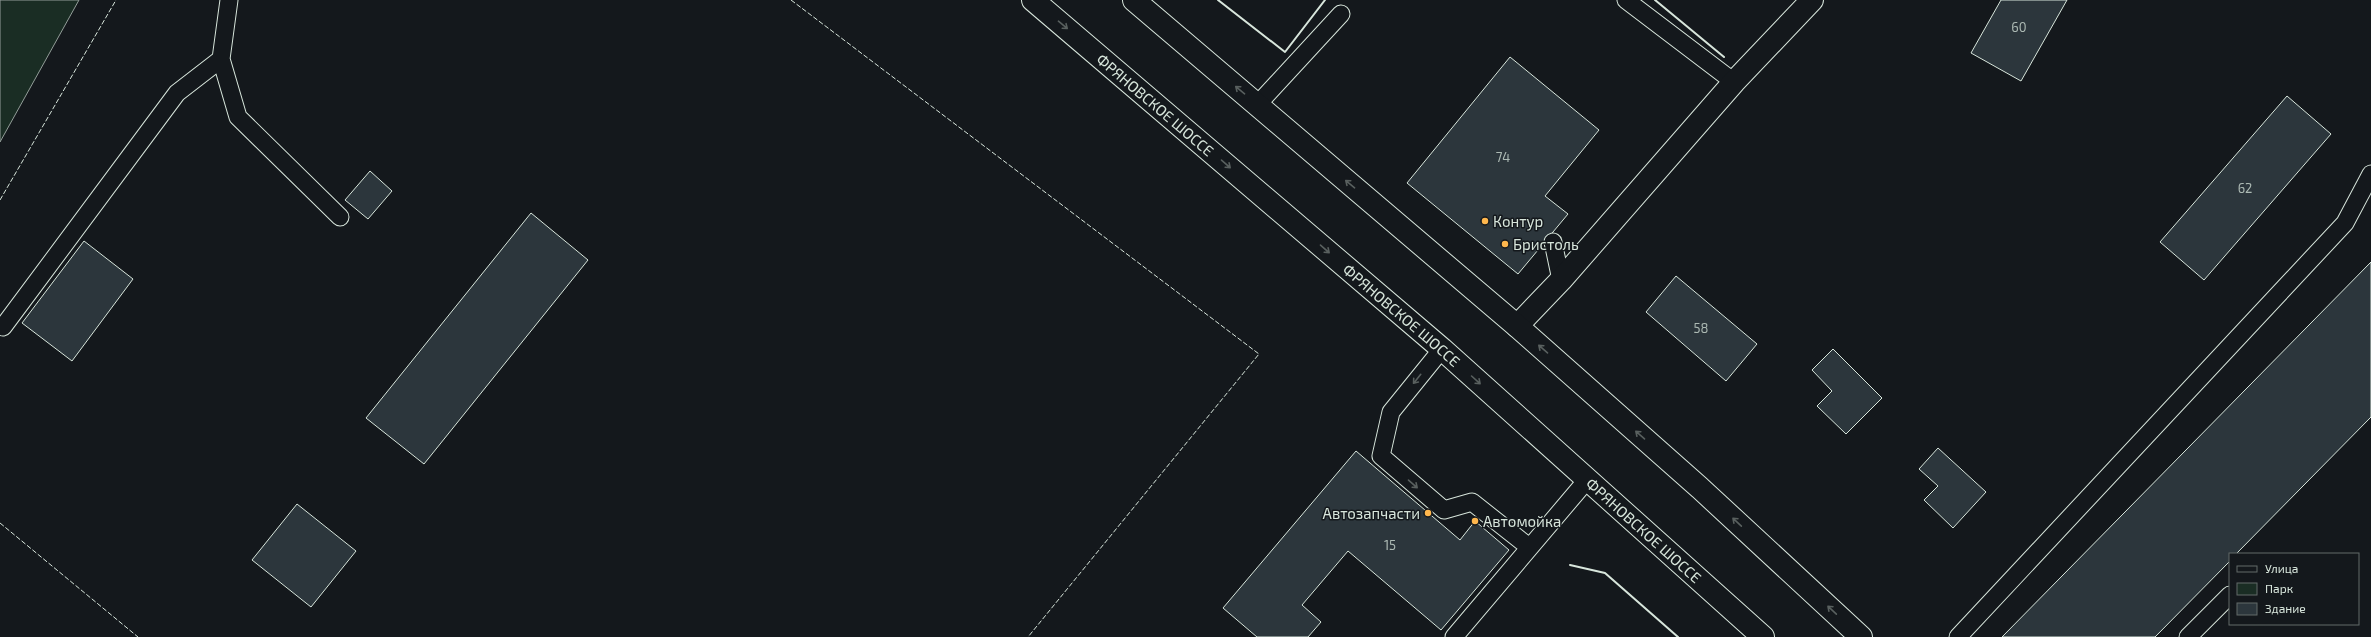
<svg xmlns="http://www.w3.org/2000/svg" width="2371" height="637" viewBox="0 0 2371 637" font-family="'Exo 2',sans-serif">
	<rect width="100%" height="100%" fill="#14181c"/>
	<path fill="#1a2d24" stroke="#939e99" d="M0,0H79L0,142Z"/>
	<path fill="#2c363c" stroke="#d8e6dc" d="M2001,0H2067L2021,81L1971,53Z
		M1510,57L1599,130L1545,196L1568,214L1518,274L1407,183Z
		M2287,96L2331,134L2204,280L2160,242Z
		M370,171L392,191L368,219L345,200Z
		M531,213L588,260L424,464L366,418Z
		M84,241L133,279L72,361L22,323Z
		M2371,262V417L2236,554H2230V561L2155,637H2002Z
		M1676,276L1757,344L1726,381L1646,312Z
		M1833,349L1882,398L1846,434L1817,406L1832,391L1812,370Z
		M1938,448L1986,492L1953,528L1924,500L1938,486L1919,469Z
		M1356,451L1460,540L1475,521L1509,550L1441,630L1348,551L1302,605L1321,622L1308,637H1257L1223,608Z
		M297,504L356,551L311,607L252,560Z"/>
	<g fill="none" stroke-linecap="round" stroke-linejoin="round">
		<defs>
			<path id="lane" d="M1626,0L1734,82
				M221,59L238,117L340,217
				M1257,105L1341,14
				M1553,242L1561,280
				M3,327L177,93L221,59L229,0
				M1442,349L1391,412L1381,456L1444,510L1472,502L1529,547
				M1454,637L1587,480
				M1958,637L2345,223L2371,174
				M2188,637L2230,595"/>
			<path id="street" d="M1517,326L1561,280L1734,82L1812,0"/>
			<g id="primary">
				<path id="s1" d="M1033,0L1442,349L1763,637"/>
				<path d="M1134,0L1517,326L1700,488L1861,637"/>
			</g>
		</defs>
		<use href="#lane" stroke="#d8e6dc" stroke-width="19"/>
		<use href="#street" stroke="#d8e6dc" stroke-width="24"/>
		<use href="#primary" stroke="#d8e6dc" stroke-width="24"/>
		<use href="#lane" stroke="#14181c" stroke-width="17"/>
		<use href="#street" stroke="#14181c" stroke-width="22"/>
		<use href="#primary" stroke="#14181c" stroke-width="22"/>
		<path stroke="#d8e6dc" stroke-width="1" stroke-dasharray="5 2" stroke-linecap="butt" d="M791,0L1259,354L1028,637
			M0,200L116,0
			M0,523L138,637"/>
		<path stroke="#d8e6dc" stroke-width="2" d="M1218,0L1285,52L1325,0
			M1655,0L1724,57
			M1570,565L1605,573L1678,637"/>
	</g>
	<defs><path id="oneway-shaft" d="M-6 0H5M1.5-3L5.5 0L1.5 3" fill="none" stroke-width="1.6" stroke-linecap="round" stroke-linejoin="round"/></defs>
	<g stroke="#59605f">
		<use href="#oneway-shaft" transform="translate(1063 25) rotate(40)"/>
		<use href="#oneway-shaft" transform="translate(1240 90) rotate(-140)"/>
		<use href="#oneway-shaft" transform="translate(1226 164) rotate(41)"/>
		<use href="#oneway-shaft" transform="translate(1350 184) rotate(-140)"/>
		<use href="#oneway-shaft" transform="translate(1325 249) rotate(41)"/>
		<use href="#oneway-shaft" transform="translate(1543 349) rotate(-139)"/>
		<use href="#oneway-shaft" transform="translate(1417 379) rotate(129)"/>
		<use href="#oneway-shaft" transform="translate(1476 380) rotate(42)"/>
		<use href="#oneway-shaft" transform="translate(1640 435) rotate(-139)"/>
		<use href="#oneway-shaft" transform="translate(1413 484) rotate(41)"/>
		<use href="#oneway-shaft" transform="translate(1737 522) rotate(-137)"/>
		<use href="#oneway-shaft" transform="translate(1832 610) rotate(-137)"/>
	</g>
	<g fill="#ffb74d" stroke="#14181c" stroke-width="1.5">
		<circle cx="1485" cy="221" r="4"/>
		<circle cx="1505" cy="244" r="4"/>
		<circle cx="1428" cy="513" r="4"/>
		<circle cx="1475" cy="521" r="4"/>
	</g>
	<g text-anchor="middle" dominant-baseline="central" stroke-width="3" stroke-linejoin="round" paint-order="stroke">
		<g font-size="13" fill="#adbab4">
			<text x="2019" y="27">60</text>
			<text x="1503" y="157">74</text>
			<text x="2245" y="188">62</text>
			<text x="1701" y="328">58</text>
			<text x="1390" y="545">15</text>
		</g>
		<g font-size="15" fill="#d8e6dc" stroke="#14181c">
			<text stroke="none"><textPath href="#s1" startOffset="161">ФРЯНОВСКОЕ ШОССЕ</textPath></text>
			<text stroke="none"><textPath href="#s1" startOffset="485">ФРЯНОВСКОЕ ШОССЕ</textPath></text>
			<text stroke="none"><textPath href="#s1" startOffset="809">ФРЯНОВСКОЕ ШОССЕ</textPath></text>
		</g>
		<g font-size="15" fill="#d8e6dc" stroke="#14181c" text-anchor="start">
			<text x="1493" y="221">Контур</text>
			<text x="1513" y="244">Бристоль</text>
			<text x="1420" y="513" text-anchor="end">Автозапчасти</text>
			<text x="1483" y="521">Автомойка</text>
		</g>
	</g>
	<rect x="2229" y="553" width="130" height="72" fill="#14181c" stroke="#626a69"/>
	<rect x="2237" y="566" width="20" height="6" fill="#14181c" stroke="#626a69"/>
	<text x="2265" y="573" font-size="12" fill="#d8e6dc">Улица</text>
	<rect x="2237" y="583" width="20" height="12" fill="#1a2d24" stroke="#626a69"/>
	<text x="2265" y="593" font-size="12" fill="#d8e6dc">Парк</text>
	<rect x="2237" y="603" width="20" height="12" fill="#2c363c" stroke="#626a69"/>
	<text x="2265" y="613" font-size="12" fill="#d8e6dc">Здание</text>
</svg>
